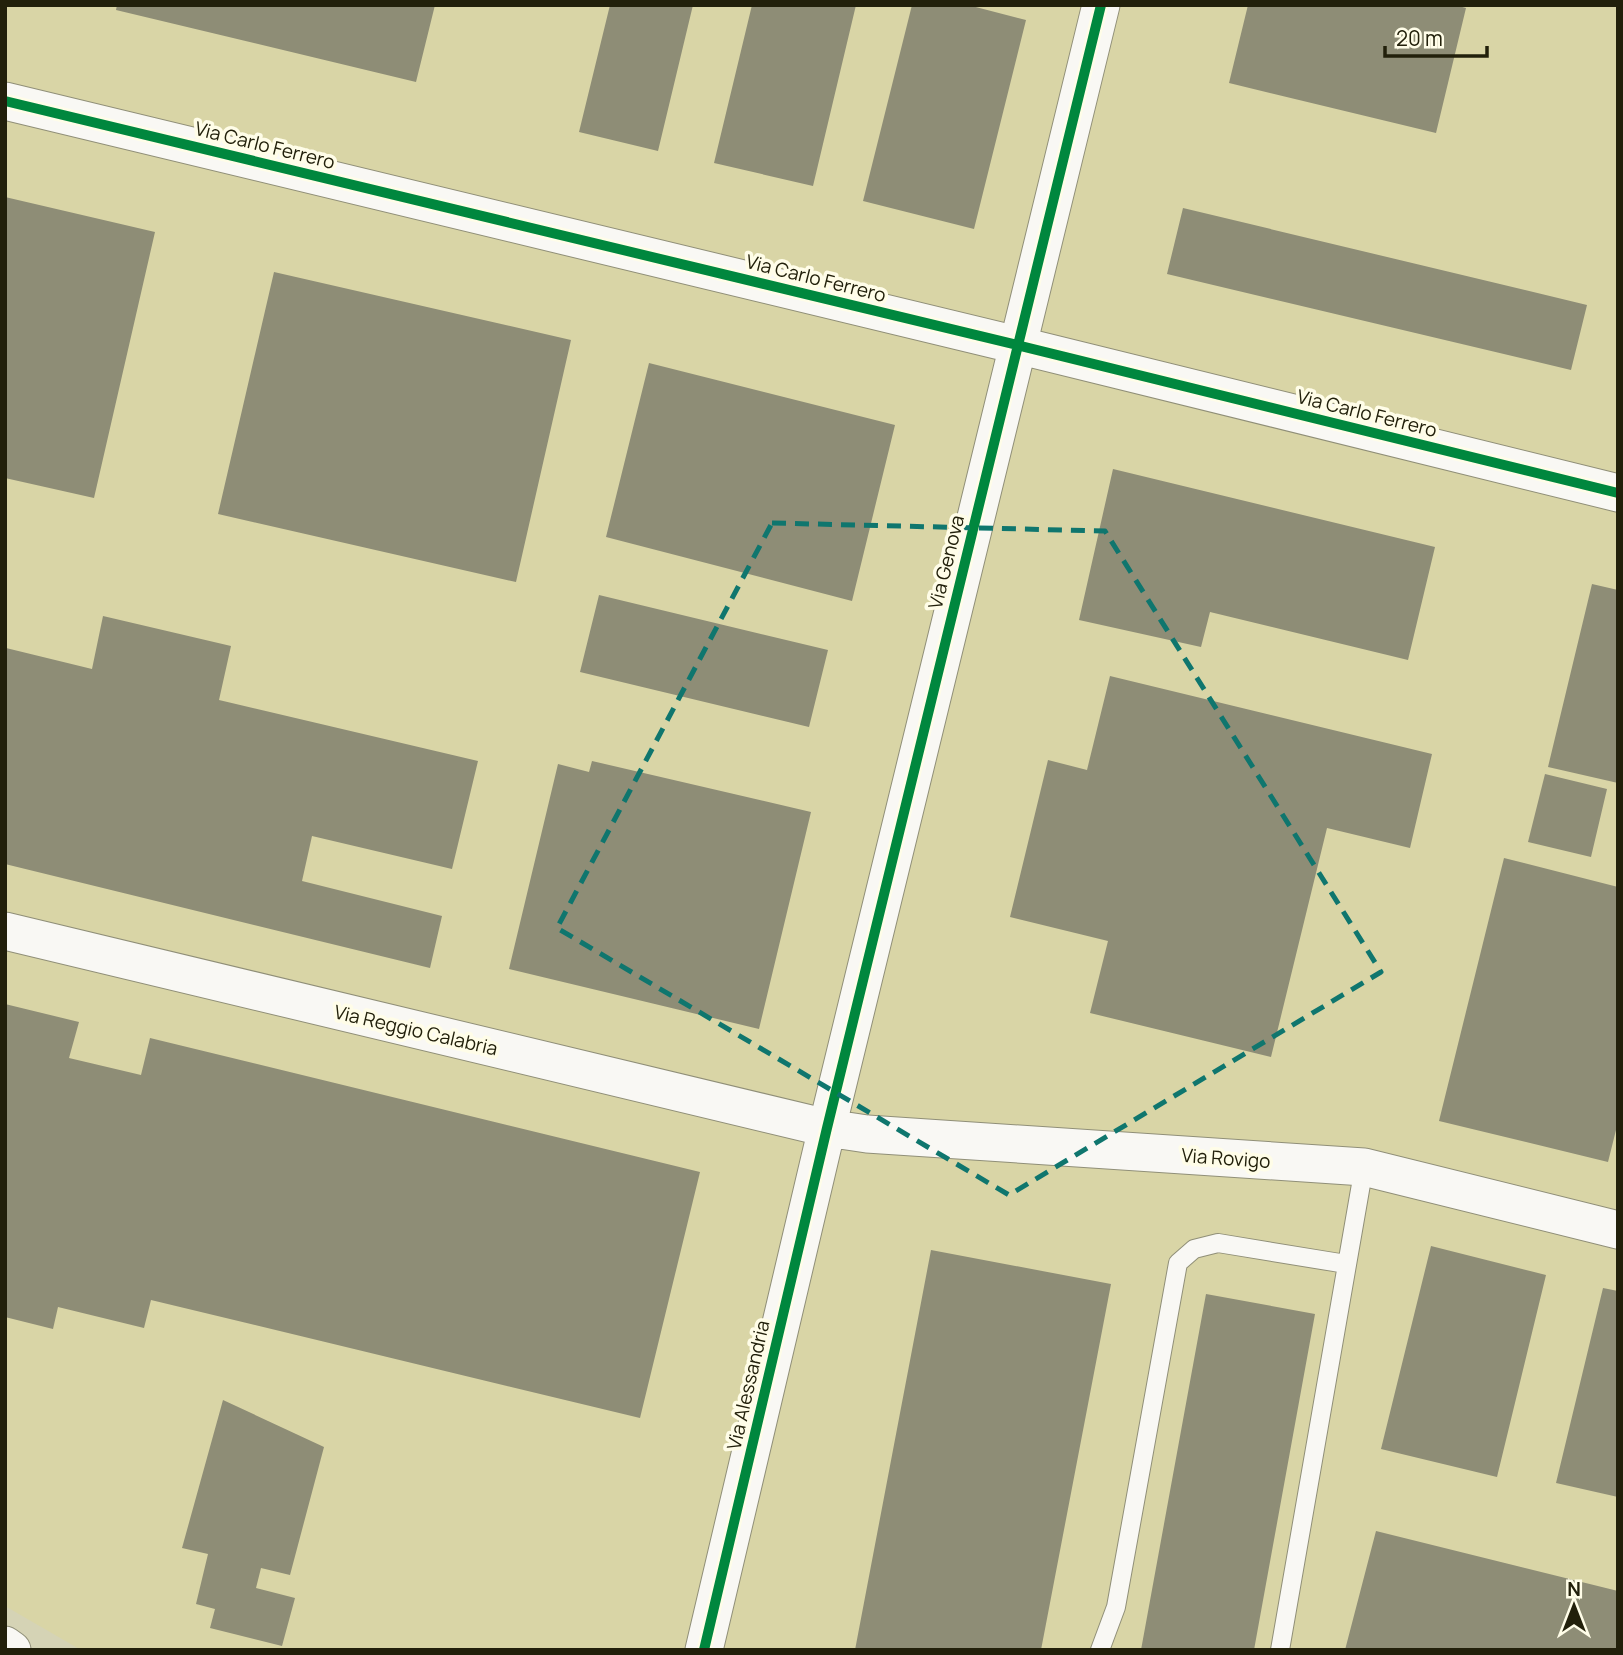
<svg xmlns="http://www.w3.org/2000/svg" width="1623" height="1655" viewBox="0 0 1623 1655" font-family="Manrope,sans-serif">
	<rect width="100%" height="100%" fill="#d5d3b5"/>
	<path fill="#d9d5a6" d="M5,5H1618V1650H81L5,1606Z"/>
	<path fill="#8e8d76" d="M117,5H435L416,82L116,10Z
		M610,5H693L658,151L579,132Z
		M752,5H856L813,186L714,163Z
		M912,5H968L1026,20L974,229L863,201Z
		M1248,5H1455L1466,8L1436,133L1229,83Z
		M5,197L155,232L94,498L5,478Z
		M1183,208L1587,305L1571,370L1167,274Z
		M274,272L571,340L516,582L218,514Z
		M649,363L895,425L852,601L606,537Z
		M1113,469L1435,547L1408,660L1210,612L1201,647L1079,620Z
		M1592,584L1618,590V783L1548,767Z
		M599,595L828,650L809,727L580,672Z
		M103,616L231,646L219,700L478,761L452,869L312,836L302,881L442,916L430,968L5,864L6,648L92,669Z
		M1110,676L1432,754L1410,848L1327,828L1271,1057L1090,1013L1108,941L1010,917L1048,760L1087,770Z
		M592,761L811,812L759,1029L509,969L558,764L589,772Z
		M1545,774L1607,789L1591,857L1528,842Z
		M1504,858L1618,887V1122L1608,1162L1439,1121Z
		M5,1004L79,1022L69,1058L141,1075L150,1038L700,1172L640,1418L151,1300L144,1328L58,1307L53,1329L5,1317Z
		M1431,1246L1546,1275L1497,1477L1381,1449Z
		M931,1250L1111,1284L1041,1650H855Z
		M1603,1288L1618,1291V1497L1556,1483Z
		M1206,1294L1315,1314L1254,1650H1141Z
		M223,1400L324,1447L290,1575L261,1568L256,1588L295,1598L282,1646L210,1628L215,1609L196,1604L208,1554L182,1548Z
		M1376,1531L1618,1591V1650H1345Z"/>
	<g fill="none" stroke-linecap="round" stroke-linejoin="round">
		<defs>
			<path id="lane" d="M1100,1650L1116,1607L1178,1263L1194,1249L1218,1243L1346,1264
				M1280,1650L1364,1167"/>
			<path id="street" d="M5,101L1017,345L1618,493
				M5,931L827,1128L867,1134L1364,1167L1618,1230
				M5,1645L12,1650
				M704,1650L827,1128L1101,5"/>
		</defs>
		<use href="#lane" stroke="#908f78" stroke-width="20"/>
		<use href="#street" stroke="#908f78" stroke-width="39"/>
		<use href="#lane" stroke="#f9f8f4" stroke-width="18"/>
		<use href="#street" stroke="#f9f8f4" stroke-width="37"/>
		<defs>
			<path id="cycleway" d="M5,101L1017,345L1618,493
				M704,1650L827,1128L1101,5"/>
		</defs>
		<use href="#cycleway" stroke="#fffde8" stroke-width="15"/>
		<use href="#cycleway" stroke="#00873e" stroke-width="10"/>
	</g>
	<path fill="none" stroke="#0f766e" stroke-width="5" stroke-dasharray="14 9" stroke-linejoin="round" d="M772,523L1105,531L1381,972L1009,1195L557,928Z"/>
	<g text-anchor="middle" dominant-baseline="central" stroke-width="7" stroke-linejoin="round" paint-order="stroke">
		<g font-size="19" fill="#22200b" stroke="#fffde8">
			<text transform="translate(265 145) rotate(14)">Via Carlo Ferrero</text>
			<text transform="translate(816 278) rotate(14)">Via Carlo Ferrero</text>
			<text transform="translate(1367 413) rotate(14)">Via Carlo Ferrero</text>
			<text transform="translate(946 562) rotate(-76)">Via Genova</text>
			<text transform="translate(416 1030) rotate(13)">Via Reggio Calabria</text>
			<text transform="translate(1226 1158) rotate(4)">Via Rovigo</text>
			<text transform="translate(748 1385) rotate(-77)">Via Alessandria</text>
		</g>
	</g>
	<rect width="1623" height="1655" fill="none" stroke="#22200b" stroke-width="14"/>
	<g transform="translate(1574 1606)" stroke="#fffde8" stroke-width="5" paint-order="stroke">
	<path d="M0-5L12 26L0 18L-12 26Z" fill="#22200b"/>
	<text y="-10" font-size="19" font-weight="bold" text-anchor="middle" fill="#22200b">N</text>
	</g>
	<path d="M1385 46v10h102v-10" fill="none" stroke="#22200b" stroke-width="3.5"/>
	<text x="1396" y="46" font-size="21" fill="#22200b" stroke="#fffde8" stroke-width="5" paint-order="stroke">20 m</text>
</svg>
